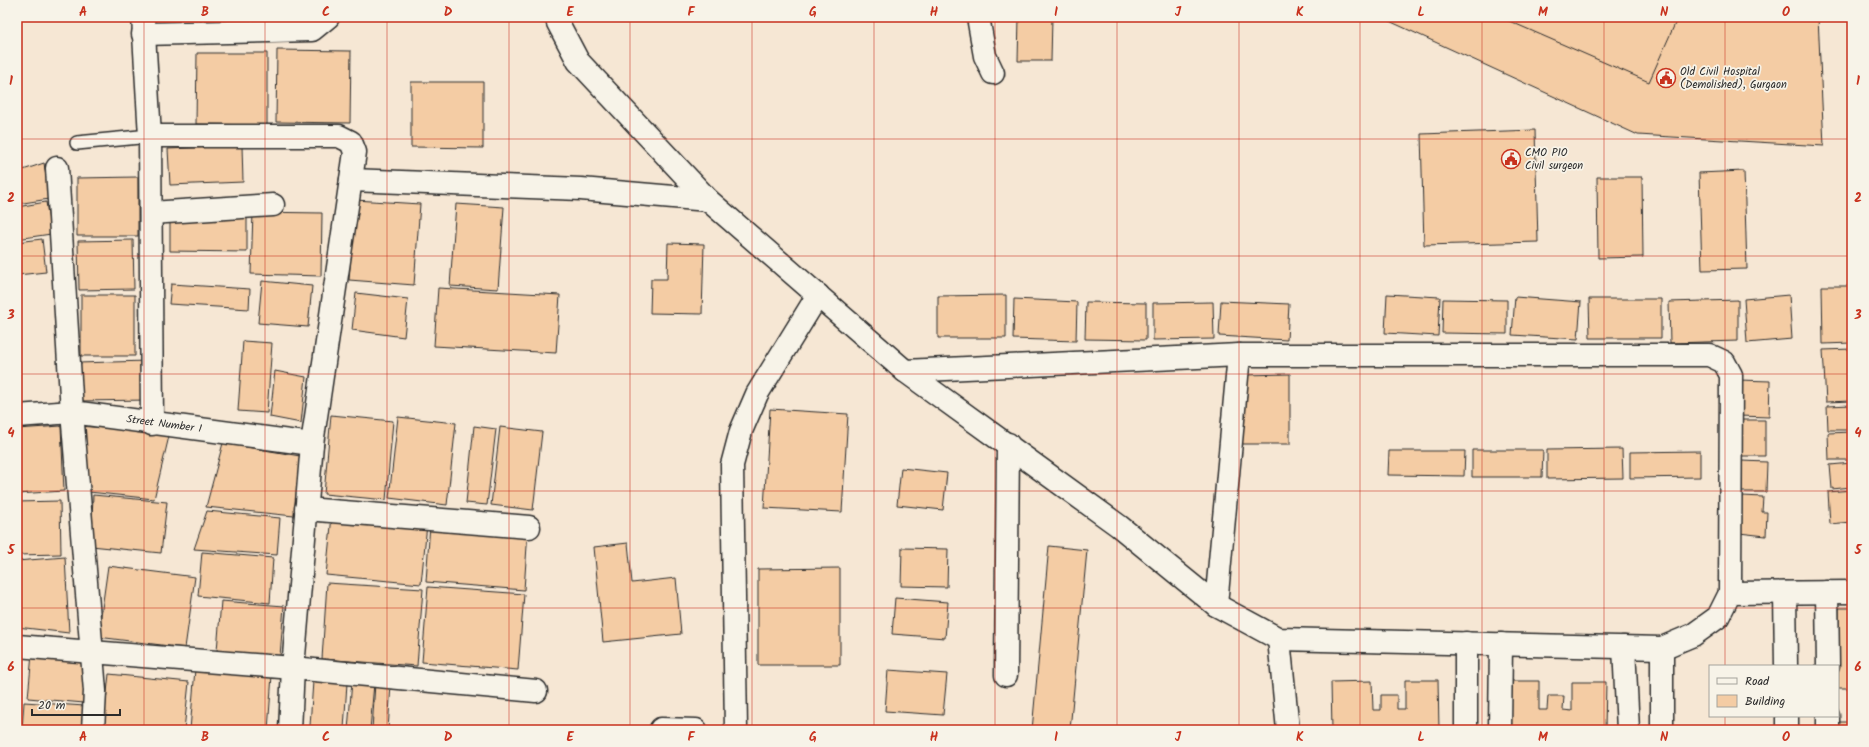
<svg xmlns="http://www.w3.org/2000/svg" width="1869" height="747" viewBox="0 0 1869 747" font-family="Kalam,sans-serif">
	<rect width="100%" height="100%" fill="#f6e7d4"/>
	<filter id="ink" filterUnits="userSpaceOnUse"><feTurbulence type="fractalNoise" baseFrequency=".025" numOctaves="2"/><feDisplacementMap in="SourceGraphic" scale="8" xChannelSelector="R" yChannelSelector="G"/><feConvolveMatrix kernelMatrix="1 2 1 2 8 2 1 2 1" color-interpolation-filters="sRGB"/></filter>
	<g filter="url(#ink)">
		<path fill="#f4cca4" stroke="#2b2b2b" d="M1019,17H1052L1051,61H1018Z
			M1389,17H1818L1824,146L1638,135L1387,20Z
			M1500,17H1678L1649,82Z
			M277,50L351,51L350,123L276,122Z
			M197,53H267V125L196,124Z
			M411,82H483V148L411,147Z
			M1535,130L1538,242L1424,245L1421,134Z
			M242,146L243,182L170,185L168,149Z
			M44,163L49,199L17,204V172Z
			M1744,171L1747,269L1702,270L1699,173Z
			M138,177V236H77V178Z
			M1597,177H1642L1643,257L1598,258Z
			M355,200L420,204L414,285L349,280Z
			M46,202L51,234L17,239V207Z
			M456,204L504,207L498,289L450,286Z
			M253,212L322,213L321,276L251,274Z
			M170,216L247,217V252L170,251Z
			M42,239L46,272L17,275V242Z
			M133,240L134,289L79,290L78,241Z
			M668,243L704,244L702,314L650,313L651,279H667Z
			M262,281L312,286L308,327L258,323Z
			M171,284L250,289L249,309L169,304Z
			M1822,286H1852V343L1823,344Z
			M438,288L560,295L556,353L434,346Z
			M356,293L408,299L404,337L352,330Z
			M1387,294L1440,297L1438,336L1385,333Z
			M81,295H135V356H81Z
			M1006,295V338H938V296Z
			M1789,295L1792,339L1747,343L1744,299Z
			M1515,297L1581,302L1578,339L1512,335Z
			M1014,299L1077,302L1076,341L1013,339Z
			M1443,299L1507,300V334L1442,333Z
			M1589,299H1661V338H1590Z
			M1738,300V341L1670,343L1669,302Z
			M1221,301L1289,304L1287,340L1219,336Z
			M1086,302L1146,303V340L1085,339Z
			M1213,302L1214,339L1153,340V303Z
			M243,341L272,343L267,413L238,411Z
			M1852,349V401L1826,402L1823,350Z
			M147,361L148,400L79,401L78,363Z
			M275,371L306,377L301,423L270,417Z
			M1290,374V444H1242V375Z
			M1739,380L1770,381L1769,417L1739,416Z
			M1852,405V430H1828L1827,406Z
			M770,409L848,414L842,512L764,508Z
			M331,415L393,421L386,500L324,494Z
			M398,417L456,423L447,505L389,498Z
			M1740,420H1765V456H1739Z
			M61,426L64,491L17,494V429Z
			M77,426L170,432L154,499L80,491Z
			M474,426L496,429L487,505L466,503Z
			M500,427L542,432L533,510L491,505Z
			M1852,432V460H1829L1828,433Z
			M223,443L300,456L294,516L206,507Z
			M1622,449L1623,478L1547,479V450Z
			M1472,450H1543L1542,477H1472Z
			M1389,451H1465L1464,476L1388,475Z
			M1700,451V477L1630,478V452Z
			M1742,461L1767,462L1766,492H1741Z
			M1852,463V487L1832,489L1830,465Z
			M901,468L947,473L943,510L897,505Z
			M1852,490V522L1830,524L1828,492Z
			M93,495L167,502L161,553L91,546Z
			M1742,496L1763,497L1762,512H1767L1766,536L1739,533Z
			M60,501L61,554L17,555V502Z
			M207,511L280,518L277,555L194,549Z
			M332,516L427,524L421,584L326,575Z
			M430,524L528,531L524,590L426,582Z
			M628,543L632,583L676,578L681,634L603,642L594,547Z
			M1049,546L1087,550L1070,730H1032Z
			M902,548L948,549L947,587L901,586Z
			M202,552L273,558L270,603L198,596Z
			M65,557L69,633L17,627V561Z
			M108,566L195,577L185,648L98,637Z
			M840,568V665H758V569Z
			M327,583L423,589L417,666L322,659Z
			M428,587L524,594L518,670L422,662Z
			M895,598L948,602L945,638L892,634Z
			M221,601L284,606L280,656L217,651Z
			M1839,608H1852V688H1838Z
			M32,654L87,659L84,703L28,698Z
			M195,669L272,675L268,730H190Z
			M888,670L947,674L943,715L885,711Z
			M109,674L189,682L184,730H103Z
			M1405,680H1438L1439,730H1332L1331,682L1372,681L1373,710H1381V695H1397V709H1405Z
			M313,681L347,683L344,729L310,726Z
			M352,681L374,683L370,730H348Z
			M1507,681H1539V710H1547L1548,696H1564L1563,710L1572,711V682H1606L1605,730H1506Z
			M375,683L391,684L388,730H372Z
			M24,702L85,706L83,730H22Z
			M1837,722H1852V730H1837Z"/>
		<g fill="none" stroke-linecap="round" stroke-linejoin="round">
			<defs>
				<path id="lane" d="M77,143L150,136"/>
				<g id="street">
					<path d="M143,17L150,136L152,424"/>
					<path d="M557,17L558,23L578,61L708,200L905,371L1119,526L1216,605L1279,639L1662,648L1693,635L1718,617L1730,593L1852,592"/>
					<path d="M978,17L985,56L993,73"/>
					<path d="M143,34L312,30L328,17"/>
					<path d="M150,136H339L351,142L355,152L312,444L293,668L290,730"/>
					<path d="M57,168L72,412L95,691L93,730"/>
					<path d="M351,180L581,189L708,200"/>
					<path d="M151,213L273,205"/>
					<path d="M905,371L1239,355H1709L1724,362L1731,375L1730,593"/>
					<path id="s1" d="M17,416L72,412L312,444"/>
					<path d="M306,509L529,527"/>
					<path d="M1827,592L1828,666"/>
					<path d="M1785,593L1786,666"/>
					<path d="M1216,605L1239,355"/>
					<path d="M1279,639L1288,730"/>
					<path d="M1466,643V730"/>
					<path d="M17,646L293,668L536,691"/>
					<path d="M1624,647L1628,730"/>
					<path d="M1662,648V730"/>
					<path d="M1006,675L1008,444"/>
					<path d="M1787,716V730"/>
					<path d="M1828,716V730"/>
					<path d="M661,729L696,730"/>
					<path d="M736,730L732,465L741,431L757,394L818,295"/>
					<path d="M1500,730L1501,644"/>
				</g>
			</defs>
			<use href="#lane" stroke="#2b2b2b" stroke-width="16"/>
			<use href="#street" stroke="#2b2b2b" stroke-width="25"/>
			<use href="#lane" stroke="#f7f3e8" stroke-width="13"/>
			<use href="#street" stroke="#f7f3e8" stroke-width="22"/>
		</g>
	</g>
	<path fill="none" stroke="#c8321e" stroke-width="1" stroke-opacity="0.55" d="M144,17V730M265,17V730M387,17V730M509,17V730M630,17V730M752,17V730M874,17V730M995,17V730M1117,17V730M1239,17V730M1360,17V730M1482,17V730M1604,17V730M1725,17V666M17,139H1852M17,256H1852M17,374H1852M17,491H1852M17,608H1852M1725,716V730"/>
	<defs>
		<symbol id="civic-ring" viewBox="-11 -11 22 22"><circle r="9.5" fill="#f7f3e8" stroke="#c8321e" stroke-width="1.5"/><path d="M-.6-6.5H3V-4.5H.6V-3L4-1V1h2V6H-6V1h2V-1L-.6-3ZM-1.2 2.5V6h2.4V2.5Z" fill="#c8321e"/></symbol>
	</defs>
	<g fill-rule="evenodd">
		<use href="#civic-ring" x="1655" y="67" width="22" height="22"/>
		<use href="#civic-ring" x="1500" y="148" width="22" height="22"/>
	</g>
	<g text-anchor="middle" dominant-baseline="central" stroke-width="3.5" stroke-linejoin="round" paint-order="stroke">
		<g font-size="11" fill="#2b2b2b" stroke="#f7f3e8" text-anchor="start">
			<text x="1680" y="72">Old Civil Hospital<tspan x="1680" dy="13">(Demolished), Gurgaon</tspan></text>
			<text x="1525" y="153">CMO PIO<tspan x="1525" dy="13">Civil surgeon</tspan></text>
		</g>
		<g font-size="11" fill="#2b2b2b" stroke="#f7f3e8">
			<text stroke="none"><textPath href="#s1" startOffset="148">Street Number 1</textPath></text>
		</g>
	</g>
	<rect width="1869" height="747" fill="none" stroke="#f7f3e8" stroke-width="44"/>
	<rect x="1709" y="665" width="130" height="52" fill="#f7f3e8" stroke="#a5a39c"/>
	<rect x="1717" y="678" width="20" height="6" fill="#f7f3e8" stroke="#a5a39c"/>
	<text x="1745" y="685" font-size="12" fill="#2b2b2b">Road</text>
	<rect x="1717" y="695" width="20" height="12" fill="#f4cca4" stroke="#a5a39c"/>
	<text x="1745" y="705" font-size="12" fill="#2b2b2b">Building</text>
	<path d="M32 709v6h88v-6" fill="none" stroke="#2b2b2b" stroke-width="2"/>
	<text x="38" y="709" font-size="12" fill="#2b2b2b" stroke="#f7f3e8" stroke-width="3" paint-order="stroke">20 m</text>
	<rect x="22" y="22" width="1825" height="703" fill="none" stroke="#c8321e" stroke-width="1.5"/>
	<g font-size="13" text-anchor="middle" font-weight="bold" fill="#c8321e">
		<text x="83" y="16">A</text>
		<text x="205" y="16">B</text>
		<text x="326" y="16">C</text>
		<text x="448" y="16">D</text>
		<text x="570" y="16">E</text>
		<text x="691" y="16">F</text>
		<text x="813" y="16">G</text>
		<text x="934" y="16">H</text>
		<text x="1056" y="16">I</text>
		<text x="1178" y="16">J</text>
		<text x="1300" y="16">K</text>
		<text x="1421" y="16">L</text>
		<text x="1543" y="16">M</text>
		<text x="1664" y="16">N</text>
		<text x="1786" y="16">O</text>
		<text x="11" y="85">1</text>
		<text x="1858" y="85">1</text>
		<text x="11" y="202">2</text>
		<text x="1858" y="202">2</text>
		<text x="11" y="319">3</text>
		<text x="1858" y="319">3</text>
		<text x="11" y="437">4</text>
		<text x="1858" y="437">4</text>
		<text x="11" y="554">5</text>
		<text x="1858" y="554">5</text>
		<text x="11" y="671">6</text>
		<text x="1858" y="671">6</text>
		<text x="83" y="741">A</text>
		<text x="205" y="741">B</text>
		<text x="326" y="741">C</text>
		<text x="448" y="741">D</text>
		<text x="570" y="741">E</text>
		<text x="691" y="741">F</text>
		<text x="813" y="741">G</text>
		<text x="934" y="741">H</text>
		<text x="1056" y="741">I</text>
		<text x="1178" y="741">J</text>
		<text x="1300" y="741">K</text>
		<text x="1421" y="741">L</text>
		<text x="1543" y="741">M</text>
		<text x="1664" y="741">N</text>
		<text x="1786" y="741">O</text>
	</g>
</svg>
